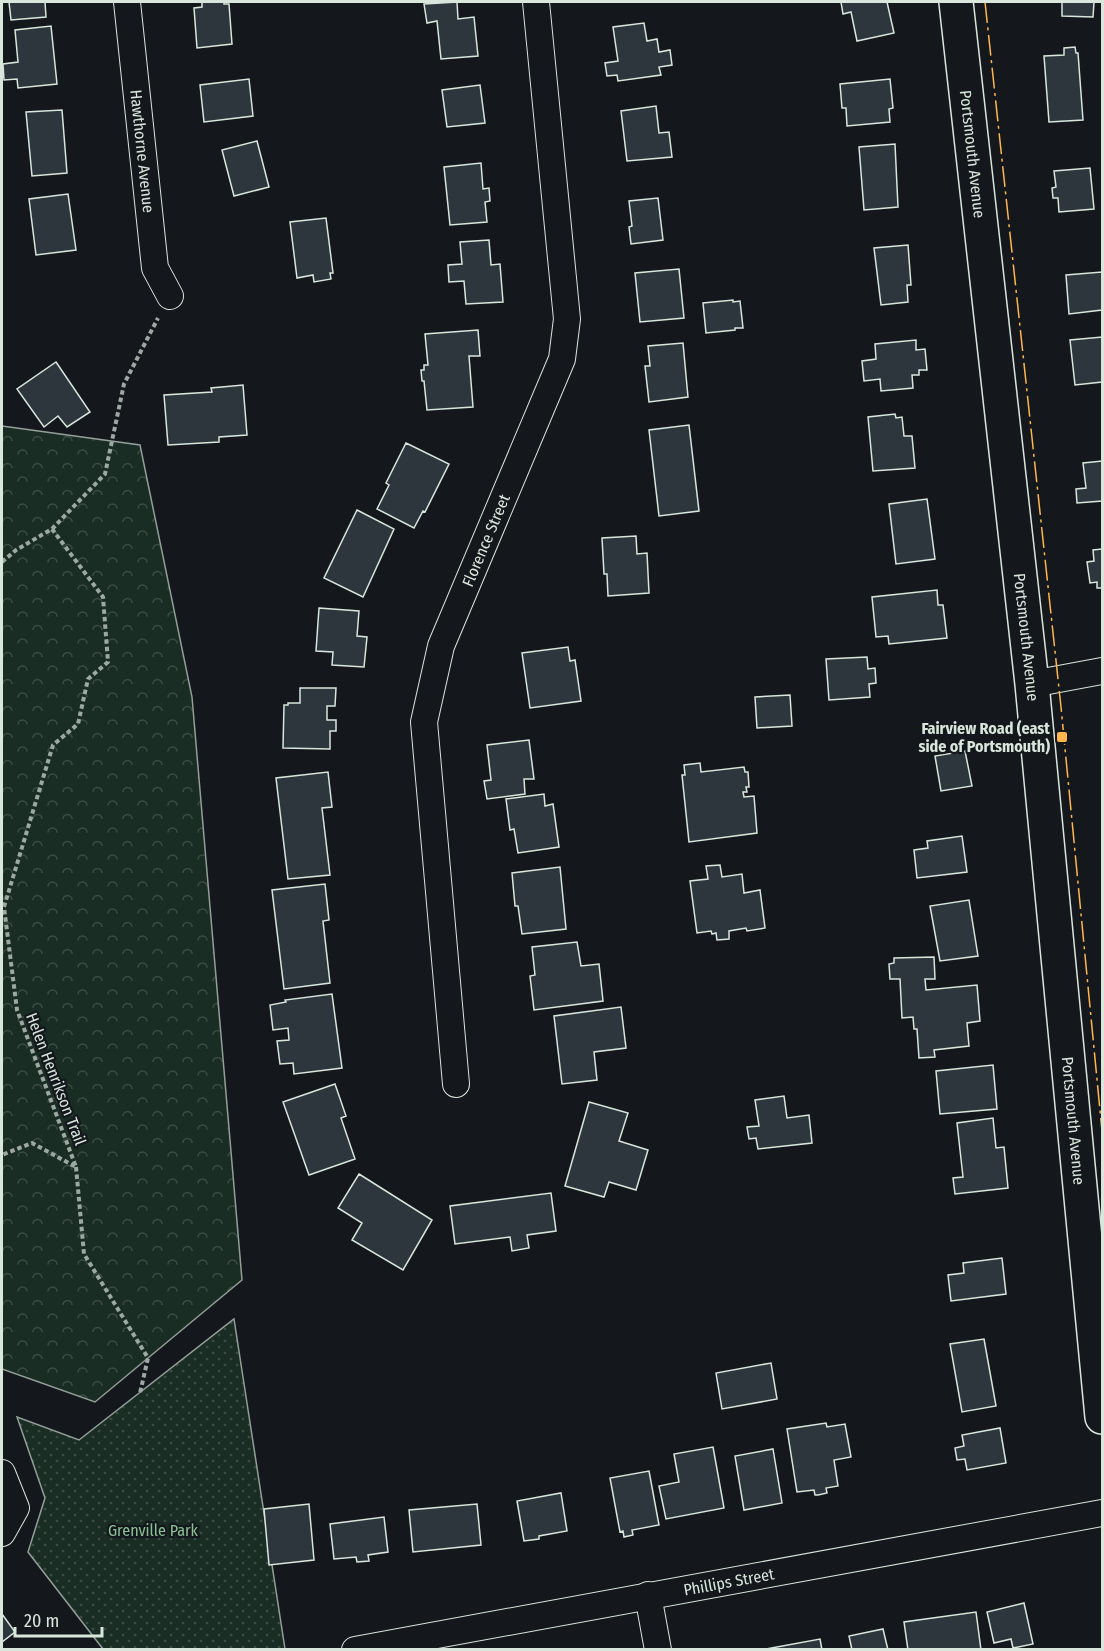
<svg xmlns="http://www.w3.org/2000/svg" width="1104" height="1651" viewBox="0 0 1104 1651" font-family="'Fira Sans Condensed',sans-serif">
	<defs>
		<pattern id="forest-crowns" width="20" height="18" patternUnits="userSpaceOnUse" patternTransform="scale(1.5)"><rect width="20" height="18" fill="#1a2d24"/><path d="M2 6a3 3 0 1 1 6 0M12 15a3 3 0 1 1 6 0" fill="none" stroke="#3b4b43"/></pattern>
		<pattern id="park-dots" width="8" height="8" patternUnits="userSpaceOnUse" patternTransform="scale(1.5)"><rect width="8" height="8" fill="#1a2d24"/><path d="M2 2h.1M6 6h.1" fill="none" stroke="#3b4b43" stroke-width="1.8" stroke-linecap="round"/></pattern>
	</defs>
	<rect width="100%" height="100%" fill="#14181c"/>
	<path fill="url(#forest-crowns)" stroke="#939e99" stroke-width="1.5" d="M2,426L140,445L192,697L242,1280L95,1402L2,1369Z"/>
	<path fill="url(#park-dots)" stroke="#939e99" stroke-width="1.5" d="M234,1319L285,1649H103L28,1552L45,1498L17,1417L79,1440Z"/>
	<path fill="#2c363c" stroke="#d8e6dc" stroke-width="1.5" d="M9,2H45L46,17L11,20Z
		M202,2H224V4H229L232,44L197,48L194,8L202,7Z
		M457,2L458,19L474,17L478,56L441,59L437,21L427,23L424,4Z
		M841,2H887L894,33L857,41L851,12L843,14Z
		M1062,2H1094L1093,17L1062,16Z
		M644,23L647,41L657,39L659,52L670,50L672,65L659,67L661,75L618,81L617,75L607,76L605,63L618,61L613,27Z
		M51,26L57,84L18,88L17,79L4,80L3,64L18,62L15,30Z
		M1075,47L1076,53H1078L1083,120L1049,122L1044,56L1064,55V48Z
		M249,79L253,116L204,122L200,85Z
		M890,79L893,108L889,109L890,122L847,126L846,108H842L840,84Z
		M480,85L485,123L447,127L442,90Z
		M656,106L659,133L669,132L672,157L627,161L621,111Z
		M62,110L67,173L32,176L26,112Z
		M257,141L269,187L234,196L222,150Z
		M895,144L898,207L864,210L859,147Z
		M481,163L483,189L489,188L490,201L485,202L487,222L450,225L444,167Z
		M1090,168L1094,209L1059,212L1058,198H1053L1052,188L1056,187L1054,171Z
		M68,194L76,250L36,255L29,199Z
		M658,198L663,240L631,244L629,227L632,226L629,201Z
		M326,218L333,273H330L331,279L314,282L313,275L297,278L290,222Z
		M489,240L491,265L500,264L503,302L466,304L464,281L449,282L448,265L462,264L460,242Z
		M908,245L911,285H907L908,302L881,305L874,248Z
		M679,269L684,318L640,322L635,273Z
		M1102,272V310L1069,314L1066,275Z
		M733,300V302L740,301L743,328H735V330L706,333L703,303Z
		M478,330L480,356H469L473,407L427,410L424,381H422L421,370H424V365H428L425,334Z
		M1102,337V382L1075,385L1070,340Z
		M916,340V350L925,349L927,370H919V375H912L913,388L881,391L880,379L864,381L862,361L876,359L875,344Z
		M683,343L688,397L649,402L645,366H650L648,346Z
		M56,362L90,412L67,427L58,416L44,427L17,389Z
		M243,385L247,435L219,437V442L168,445L164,395L212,392L211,388Z
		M895,414L896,418L902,417L904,436H912L915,468L873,471L868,417Z
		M689,425L699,511L659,516L649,430Z
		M406,443L449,464L425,512L423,511L414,528L377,509L389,485L386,483Z
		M1102,461V501L1077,503L1076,489L1086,488L1083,463Z
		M927,499L935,559L896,564L889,504Z
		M357,510L394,529L363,597L324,578Z
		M636,536L637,554L647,553L649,593L608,596L607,574H604L602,538Z
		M1102,549V588H1097V582L1090,583L1087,562L1094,561L1093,550Z
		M937,590L938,605H943L947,638L889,644L888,636L876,637L872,597Z
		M319,608L359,611L357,636L367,637L364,667L332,665L333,652L316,651Z
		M568,647L570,661L575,660L581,701L530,708L522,653Z
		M867,657L868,669L875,668L876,683L869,684L870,697L829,700L826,659Z
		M300,688H336L335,706H327V720H336V731H330V749L283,748L284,705H288V703H300Z
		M790,695L792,726L757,728L755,697Z
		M529,740L534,779H524L525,794L487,799L484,781L491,780L487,745Z
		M965,751L972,786L941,791L935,756Z
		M700,763L701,772L744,767L745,772H748L749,787H746L747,792H743L744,797L754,796L757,833L689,842L682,775H685L684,765Z
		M328,772L332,807L322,808L330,875L288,879L276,778Z
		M544,794L545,806L553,804L559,847L518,853L514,829L510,830L506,799Z
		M962,836L967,872L917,878L914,850L928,848L927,841Z
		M720,865L722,877L742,874L744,893L760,890L765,928L747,931L746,928L729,931V939L717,940L716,933L712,934L711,931L697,933L690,881L708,879L706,866Z
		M560,867L566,929L522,934L518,906H515L512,873Z
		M325,884L329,920L323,921L330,983L284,989L272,890Z
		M969,900L978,956L940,961L930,906Z
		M577,942L581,966L599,964L603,1001L534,1010L530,976L535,975L532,947Z
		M934,957L935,979H925L926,990L977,985L980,1021L967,1023L969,1046L934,1050L935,1057L919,1058L917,1029H914L913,1017L902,1018L900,979H890L889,964L894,963V958Z
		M332,994L342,1068L294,1074L293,1063L280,1064L277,1041L289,1040L288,1028L273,1030L270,1005L286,1002L285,1000Z
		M621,1007L626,1048L594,1052L597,1080L562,1084L554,1016Z
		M993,1065L997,1109L940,1114L936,1071Z
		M335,1084L346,1116L341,1118L355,1159L309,1175L283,1102Z
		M784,1096L787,1118L809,1115L812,1143L758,1149L756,1138L749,1139L747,1127L759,1126L755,1100Z
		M589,1102L628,1113L619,1141L648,1150L636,1190L609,1182L604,1197L565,1186Z
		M993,1118L996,1148L1004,1147L1008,1188L955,1194L953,1178L963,1177L957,1123Z
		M359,1174L432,1220L403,1270L352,1240L362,1223L338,1208Z
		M551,1193L556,1231L527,1235L529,1248L512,1251L510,1237L455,1244L450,1206Z
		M1002,1258L1006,1294L951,1301L948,1275L964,1273L963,1263Z
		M984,1339L996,1406L962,1412L950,1344Z
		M771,1363L777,1399L722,1409L716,1373Z
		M826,1423L827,1427L845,1424L851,1457L834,1460L838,1486L826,1488L827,1493L818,1495H815L814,1490L797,1492L787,1429Z
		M1000,1428L1006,1463L967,1470L965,1459L957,1460L955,1448L964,1446L962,1435Z
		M713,1447L724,1508L666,1519L659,1486L679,1482L674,1454Z
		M773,1449L782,1503L744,1510L735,1456Z
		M649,1471L659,1525L632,1530L633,1535L624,1537L623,1531L620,1532L610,1478Z
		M561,1493L567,1531L539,1536V1539L524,1541L517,1501Z
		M309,1504L314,1560L269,1565L264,1509Z
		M477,1504L481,1545L413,1552L409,1510Z
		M384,1517L388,1552L368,1555L369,1561L357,1562L356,1557L334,1559L330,1524Z
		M1024,1603L1033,1644L1013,1648L1011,1639L994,1643L987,1612Z
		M976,1612L981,1650H908L904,1622Z
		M2,1614L15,1632L2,1642Z
		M883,1629L888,1650H852L849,1636Z
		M820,1639L822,1650L766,1649Z"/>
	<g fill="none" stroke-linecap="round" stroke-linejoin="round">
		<defs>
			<g id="minor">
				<path id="s1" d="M127,2L155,268L170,296"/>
				<path d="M1032,684L1102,671"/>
				<path id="s2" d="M456,1084L424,722L441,646L562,359L567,319L536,2"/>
				<path d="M2,1473L16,1508L2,1533"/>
				<path d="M648,1595L658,1650"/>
				<path id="s3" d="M355,1650L1102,1513"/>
			</g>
			<g id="secondary">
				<path id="s4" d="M956,2L1032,684L1102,1417"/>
			</g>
		</defs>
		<use href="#minor" stroke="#d8e6dc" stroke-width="28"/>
		<use href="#secondary" stroke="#d8e6dc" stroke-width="36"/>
		<path stroke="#9da8a2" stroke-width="4" stroke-dasharray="4.5 3" stroke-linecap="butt" d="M52,529L105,474L124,384L158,318
			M2,562L16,550L52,529L103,597L108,662L88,679L78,724L53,745L4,907L17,1010L76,1167L32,1143L2,1155
			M76,1167L84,1254L148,1358L140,1393"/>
		<use href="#minor" stroke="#14181c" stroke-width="26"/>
		<use href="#secondary" stroke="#14181c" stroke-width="33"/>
		<path stroke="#ffb74d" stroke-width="1.5" stroke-dasharray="21 4.5 3 4.5" stroke-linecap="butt" d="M985,2L1061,707L1102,1131"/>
	</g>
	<rect fill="#ffb74d" stroke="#14181c" stroke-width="2" x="1056" y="731" width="12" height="12" rx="3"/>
	<g text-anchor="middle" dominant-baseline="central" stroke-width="4.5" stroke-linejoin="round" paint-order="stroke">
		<g font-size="16" fill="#d8e6dc" stroke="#14181c">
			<text stroke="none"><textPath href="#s1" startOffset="150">Hawthorne Avenue</textPath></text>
			<text stroke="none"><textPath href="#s4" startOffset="153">Portsmouth Avenue</textPath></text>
			<text stroke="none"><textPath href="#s2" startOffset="556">Florence Street</textPath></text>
			<text stroke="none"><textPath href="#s4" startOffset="639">Portsmouth Avenue</textPath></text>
			<text transform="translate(56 1079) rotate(69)">Helen Henrikson Trail</text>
			<text stroke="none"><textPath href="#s4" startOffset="1125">Portsmouth Avenue</textPath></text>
			<text stroke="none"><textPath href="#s3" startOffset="380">Phillips Street</textPath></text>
		</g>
		<g font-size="16" font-weight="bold" fill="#d8e6dc" stroke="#14181c" text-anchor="end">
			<text x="1050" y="728">Fairview Road (east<tspan x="1050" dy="18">side of Portsmouth)</tspan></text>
		</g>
		<g font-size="16" fill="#8ac095" stroke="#14181c">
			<text x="153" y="1530">Grenville Park</text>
		</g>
	</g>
	<rect width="1104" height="1651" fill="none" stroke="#d8e6dc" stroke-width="6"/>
	<path d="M15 1627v9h87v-9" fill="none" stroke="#d8e6dc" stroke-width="3"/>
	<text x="24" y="1627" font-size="18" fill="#d8e6dc" stroke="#14181c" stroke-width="4.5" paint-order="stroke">20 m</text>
</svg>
